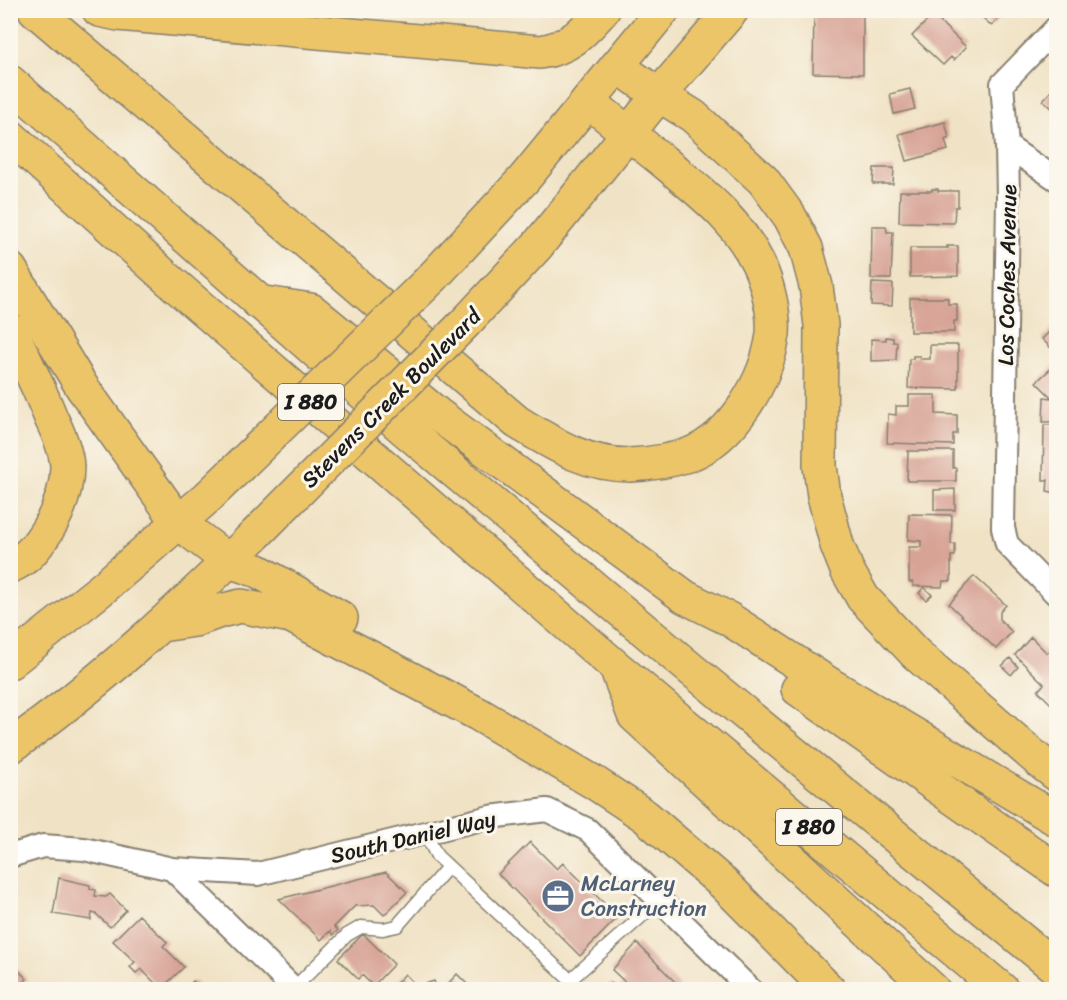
<svg xmlns="http://www.w3.org/2000/svg" width="1067" height="1000" viewBox="0 0 1067 1000" font-family="Sriracha,sans-serif">
	<rect width="100%" height="100%" fill="#fbf7ec"/>
	<filter id="ink" filterUnits="userSpaceOnUse"><feTurbulence type="fractalNoise" baseFrequency=".0167" numOctaves="2"/><feDisplacementMap in="SourceGraphic" scale="12" xChannelSelector="R" yChannelSelector="G"/><feConvolveMatrix kernelMatrix="1 2 1 2 8 2 1 2 1" color-interpolation-filters="sRGB"/></filter>
	<filter id="wash" filterUnits="userSpaceOnUse"><feTurbulence type="fractalNoise" baseFrequency=".008" numOctaves="4" result="noise"/><feDisplacementMap in="SourceGraphic" scale="24" xChannelSelector="R" yChannelSelector="G"/><feGaussianBlur stdDeviation="1.35" result="paint"/><feColorMatrix in="noise" values="0 0 0 0 0 0 0 0 0 0 0 0 0 0 0 0 0 1.4 0 .05"/><feComposite in="paint" operator="in"/></filter>
	<g filter="url(#wash)">
		<rect width="100%" height="100%" fill="#f0e2c4"/>
		<g id="blocks">
			<path fill="#d7a395" d="M814,10H863V74L813,73Z
				M974,10H1003L1000,14L1001,16L992,26Z
				M933,15L966,47L954,60L951,57L943,65L912,36Z
				M1056,86V110L1055,111L1043,100Z
				M910,89L915,109L894,114L890,94Z
				M945,122L949,138L945,140L948,150L907,161L899,134Z
				M874,168H894L893,184H873Z
				M932,189H938V191H958V207H955L954,223L899,222L900,191H932Z
				M872,226H886L887,232H893L891,279H871Z
				M947,246H958V276L910,277V248H948Z
				M872,283L893,284L892,306L871,305Z
				M910,298H948V304H957V321H954V332H910Z
				M1056,325V353L1042,339Z
				M886,337L893,338V342H897L896,360L871,361V339L886,340Z
				M930,345H958V389L908,388L909,359H913V356H920V359H930Z
				M1056,364V395L1054,398H1056V422H1043L1044,397L1052,398L1036,382Z
				M909,395H936V414L957,415V434H953V445L887,443L888,414L896,415V406H909Z
				M1044,425H1056V493L1047,491L1048,480H1043Z
				M908,451H953V468H956V481H907Z
				M955,489V510H934V490Z
				M909,514L952,515L951,544H955V556H951V581H943L942,587L913,586V582H909V547H921V541L908,540Z
				M974,576L1006,605L1000,612V620L1012,632L996,649L949,604Z
				M924,587L932,595L926,600L919,593Z
				M1031,637L1047,653L1051,650L1056,655V700L1052,705L1038,691L1044,684L1015,655Z
				M1010,658L1018,667L1011,675L1002,666Z
				M530,842L557,869L563,863L618,917L580,956L498,874Z
				M386,872L407,892L384,915L374,905L355,906L334,927L338,930L333,935L330,931L321,940L279,899Z
				M59,878L90,885V889L96,890L95,896L106,897L110,894L126,910L110,927L96,914L92,913L91,920L53,914Z
				M139,915L167,942L163,946L184,967L161,989L141,969L136,973L130,967L135,962L113,941Z
				M363,934L394,964L373,986L362,975L358,979L338,959Z
				M637,943L679,986L676,990H617L625,982L612,970Z
				M10,962L27,979L20,986L23,990H10Z
				M405,974L420,990H390Z
				M457,974L473,990H449L446,986Z
				M193,981L202,990H184Z
				M434,981L438,990H427L425,984Z
				M611,983L616,987L614,990L607,987Z"/>
		</g>
	</g>
	<g filter="url(#ink)">
		<use href="#blocks" fill-opacity="0" stroke="#867f70" stroke-width="1.5"/>
		<g fill="none" stroke-linecap="round" stroke-linejoin="round">
			<defs>
				<path id="service" d="M425,833L437,856L570,980L660,900
					M294,988L347,935L361,927L383,929L397,926L448,867"/>
				<path id="minor" d="M1056,28L1002,84L1007,146L1008,198L1003,528L1007,544L1056,594
					M1007,146L1056,179
					M10,856L43,846L84,849L172,869L258,874L490,817L547,810L588,830L751,990
					M172,869L295,990"/>
				<path id="primary" d="M433,277L524,179L663,10
					M466,322L537,246L659,95L732,10
					M10,662L103,588L209,496
					M10,747C99,684 179,610 256,534"/>
				<path id="motorway" d="M35,10L517,422C554,444 585,465 630,465C649,464 670,461 688,455C733,438 767,380 773,334C775,313 767,282 758,263C735,217 701,193 663,161C638,141 613,121 588,101
					M99,10L118,14L540,52C570,48 583,32 603,10
					M617,66L659,95L693,116L763,180L790,217L806,248L816,286L821,325L820,466L824,496L831,522L837,545L847,570L863,598L916,654L1038,760L1056,774
					M10,82L405,430L692,670L1056,968
					M10,136L168,279L615,666L1002,990
					M10,269L82,387L179,523L229,561L258,571L341,618
					M258,302L311,310L437,414L685,597L729,619L834,687L1056,819
					M10,330C25,359 39,388 51,418C58,433 66,450 67,466C67,489 58,513 46,532C37,546 27,560 10,566
					M161,625L195,620L220,611L241,606L291,616L478,714L595,783L645,816L724,884L829,990
					M616,667L634,715L933,990
					M798,689L1056,870"/>
			</defs>
			<use href="#service" stroke="#867f70" stroke-width="15"/>
			<use href="#minor" stroke="#867f70" stroke-width="26"/>
			<use href="#primary" stroke="#867f70" stroke-width="36"/>
			<use href="#motorway" stroke="#867f70" stroke-width="36"/>
			<use href="#service" stroke="#fff" stroke-width="12"/>
			<use href="#minor" stroke="#fff" stroke-width="22"/>
			<use href="#primary" stroke="#edc569" stroke-width="33"/>
			<use href="#motorway" stroke="#edc569" stroke-width="33"/>
			<defs>
				<path id="primary-bridge" d="M209,496L433,277
					M256,534L466,322"/>
			</defs>
			<use href="#primary-bridge" stroke="#867f70" stroke-width="36" stroke-linecap="butt"/>
			<use href="#primary-bridge" stroke="#edc569" stroke-width="33"/>
		</g>
	</g>
	<defs>
		<symbol id="office-disc" viewBox="-11 -11 22 22"><circle r="9.5" fill="#5c6f8a" stroke="#fbf7ec"/><path d="M-6-3h4V-5.5h4V-3h4V5H-6ZM-1-4.5V-3h2v-1.5ZM-6 0V1H6V0Z" fill="#fff"/></symbol>
	</defs>
	<g fill-rule="evenodd">
		<use href="#office-disc" x="539" y="877" width="38" height="38"/>
	</g>
	<g text-anchor="middle" dominant-baseline="central" stroke-width="6" stroke-linejoin="round" paint-order="stroke">
		<g fill="#fbf7ec" stroke="#5f5e5a" stroke-width="1.5">
			<rect x="278" y="384" width="66" height="36" rx="4.5"/>
			<rect x="776" y="809" width="66" height="36" rx="4.5"/>
		</g>
		<g font-size="21" font-weight="bold" fill="#1c1c1c">
			<text x="311" y="402">I 880</text>
			<text x="809" y="827">I 880</text>
		</g>
		<g font-size="22" fill="#1c1c1c" stroke="#fbf7ec">
			<text transform="translate(1007 275) rotate(-89)">Los Coches Avenue</text>
			<text transform="translate(391 398) rotate(-45)">Stevens Creek Boulevard</text>
			<text transform="translate(413 837) rotate(-13)">South Daniel Way</text>
		</g>
		<g font-size="22" fill="#4e5e75" stroke="#fbf7ec" text-anchor="start">
			<text x="581" y="883">McLarney<tspan x="581" dy="25">Construction</tspan></text>
		</g>
	</g>
	<rect width="1067" height="1000" fill="none" stroke="#fbf7ec" stroke-width="36"/>
</svg>
